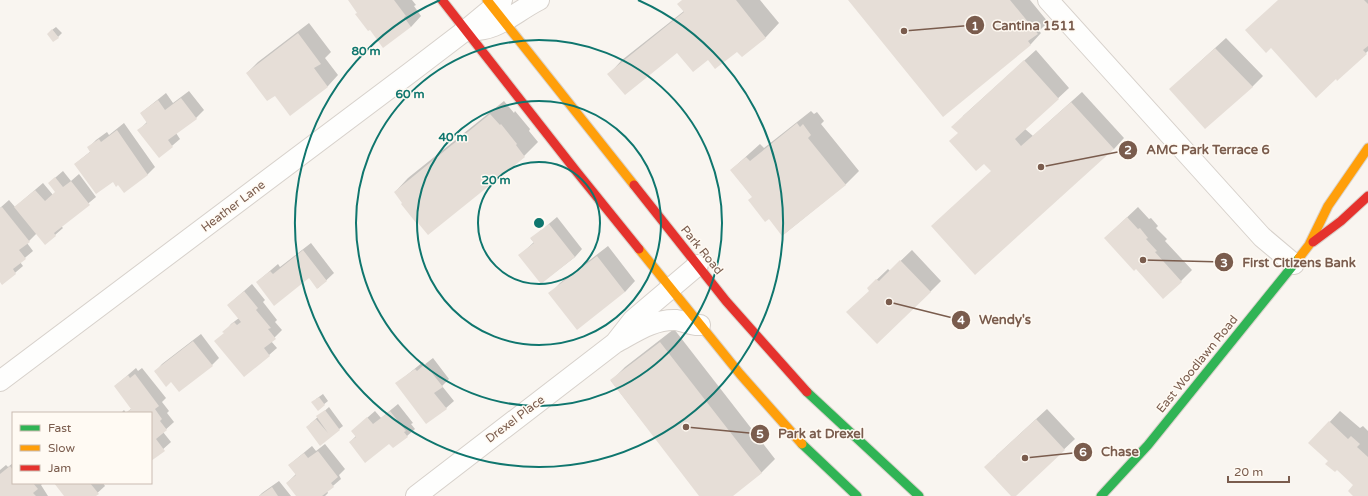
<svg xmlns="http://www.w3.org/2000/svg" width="1368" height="496" viewBox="0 0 1368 496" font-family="'Varela Round',sans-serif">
	<rect width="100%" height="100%" fill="#f9f5f0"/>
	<path fill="#0003" d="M349,0H412L416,5L414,6L421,16L411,27L370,29Z
		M683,0H760L779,23L766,37L742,56L737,50L708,58L677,51L609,74L622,60L684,11Z
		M849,0H1030L1048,22L1039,31L1041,33L1031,44L943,115Z
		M1278,0H1368V51L1338,79Z
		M309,23L331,52L325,58L338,75L328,86L290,114L275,94L247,73L258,62Z
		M56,27L62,33L58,37L52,30Z
		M1226,38L1263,76L1252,87L1181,79Z
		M1036,50L1069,88L1025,129L1033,136L1082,92L1124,138L1114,149L932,226L992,171L959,133L963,116Z
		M189,91L204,110L196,118L176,133L180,139L159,157L139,130L147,122L141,113L166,93L173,103Z
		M504,101L514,113L515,111L530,129L529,131L538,142L524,156L428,233L395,192L408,178Z
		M811,111L814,114L817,112L824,121L821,124L859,171L846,184L783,235L731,170L760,144L764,148Z
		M124,123L155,167L147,175L118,184L113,180L75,164L91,151L89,147L96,140L107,132L109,135Z
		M63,171L71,181L79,174L96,197L61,226L63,228L55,235L37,233L27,243L33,251L20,262L23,266L2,284L0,281V208L9,200L15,207L43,183L53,195L56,192L49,183Z
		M1138,207L1149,219L1151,218L1158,226L1156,228L1167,239L1165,241L1192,270L1181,281L1136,268L1105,238Z
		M557,217L582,249L575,257L541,283L520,255L534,242L531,239Z
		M311,243L334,273L318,288L309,277L257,282L278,264L280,267Z
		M608,246L635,281L625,292L550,294L560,283Z
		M912,250L941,281L930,292L868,288L888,269L890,271Z
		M252,284L265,300L263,302L277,320L275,322L282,330L271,341L277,348L269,355L224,333L231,324L239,318L228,305Z
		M674,329L775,459L761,473L731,496H701L611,381L625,367Z
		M201,334L219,358L212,365L171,381L155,372L162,364Z
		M433,358L449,379L442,386L454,401L446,408L397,383L423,362L424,365Z
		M136,368L138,371L142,368L166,398L162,402L169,411L167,413L174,422L163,432L171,442L151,460V413H121L124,410L126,413L132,408L115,386Z
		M323,394L328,401L318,409L316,399Z
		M398,404L413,423L411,424L415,429L407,436L393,447L390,443L350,442L356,436L352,431L375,411L381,418Z
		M329,407L343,426L320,444L310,424Z
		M1047,409L1075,439L1014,496H1013L996,456Z
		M1340,411L1360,428L1363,426L1368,431V496H1354L1355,485L1310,443Z
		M325,444L345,469L339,475L341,479L327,491L328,493L325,496H297L287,483L296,474L289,465L312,446L316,451Z
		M13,463V483H43L41,485L48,496H0V470L6,465L8,467Z
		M279,481L291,496H259L262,493Z
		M56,483H103L105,486L94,496H66Z"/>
	<path fill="#e6ded7" d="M348,0H394L406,16L404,17L411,27L383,48L370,30L368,31L355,14L357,13Z
		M682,0H736L766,38L742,57L737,52L715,69L708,60L693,72L677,53L625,95L607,74L684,12L677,4Z
		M848,0H1010L1038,34L1028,41L1031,45L943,117Z
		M1278,0H1364L1368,4V46L1363,50L1367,54L1337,81L1336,79L1316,98L1271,48L1266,53L1245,30Z
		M52,29L59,38L53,42L47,34Z
		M298,33L321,64L314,68L328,87L290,116L275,96L267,101L246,73Z
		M1215,48L1253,87L1205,129L1169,89Z
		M1024,60L1059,99L1015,139L1021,146L1071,102L1114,149L975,275L931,226L991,171L984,164L976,171L949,141L958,133L951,127Z
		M181,98L197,119L168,140L173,147L159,158L137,130L147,123L140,113L158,100L165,110Z
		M490,114L500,125L501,124L517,144L516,145L525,157L428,235L418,223L417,224L401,204L402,203L394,192Z
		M797,123L800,127L803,124L811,135L808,138L846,185L782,236L769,219L765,222L748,200L752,197L730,170L746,157L750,161Z
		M117,130L148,175L124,193L118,185L116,187L113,182L96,194L74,164L90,152L87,147L99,139L101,142Z
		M55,177L63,187L71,181L90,205L54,233L56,236L45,245L14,207L35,190L45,201L55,192L48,183Z
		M2,207L30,242L19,250L26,259L13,269L16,274L2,285L0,282V208Z
		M1127,217L1138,229L1140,228L1148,238L1146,239L1157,251L1155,252L1182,282L1163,299L1136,269L1134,271L1104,238Z
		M549,224L575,257L541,284L518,255L534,243L530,238Z
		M303,250L327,281L317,289L309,278L274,306L256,282L270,271L273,274Z
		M597,256L625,292L577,330L548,293Z
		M900,260L931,292L877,344L846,312L869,291L867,288L876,279L879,281Z
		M244,291L258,308L256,310L271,328L268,329L276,339L264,348L270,356L244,377L214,341L224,333L222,332L234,322L237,325L241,322L227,305Z
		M193,341L213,366L179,392L171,382L166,387L154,371Z
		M660,342L762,473L733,496H699L610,380Z
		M425,364L443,387L434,393L447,409L426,424L395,383L415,369L417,371Z
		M135,374L159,406L155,409L162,419L160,421L167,430L156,439L165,451L151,461V413H126L131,409L114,386L128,375L130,378Z
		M319,397L325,405L318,411L311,402Z
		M325,410L340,430L320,446L306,427L316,419L328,433L316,416Z
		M390,411L406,431L404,432L408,437L393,448L389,444L365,463L349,442L356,437L351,431L367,417L373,424Z
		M1036,419L1065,450L1016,496H1011L984,467Z
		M1329,421L1348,439L1351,436L1360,444L1357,447L1368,457V496H1353L1348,491L1353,485L1337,470L1335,472L1325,464L1328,461L1308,443Z
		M318,451L338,477L331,483L334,487L322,496H296L286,483L296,475L288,465L304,453L308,458Z
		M10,466L13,470V483H33L38,489L33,493L36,496H0V474Z
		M54,483H90L99,494L96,496H64Z
		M272,487L278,496H259Z"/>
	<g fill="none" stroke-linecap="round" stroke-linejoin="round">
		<defs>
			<path id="street" d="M502,0L466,30C497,33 513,13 539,0
				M1048,0L1262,237L1294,264
				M698,265L633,320L615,343C634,333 653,319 676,320C684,321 692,326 700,325
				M0,381L411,72L466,30
				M416,496L615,343"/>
			<path id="fast" d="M807,392L919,496
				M802,444L857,496
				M1101,496L1148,445L1299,258"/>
			<path id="slow" d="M487,0L634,185
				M639,249L740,374L802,444
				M1299,258L1309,245L1328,206L1368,148"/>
			<path id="jam" d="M442,0L576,171L639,249
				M634,185L726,301L807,392
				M1313,242L1341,221L1368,196"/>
		</defs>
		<use href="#street" stroke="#d7d1cb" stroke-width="22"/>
		<use href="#fast" stroke="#d9d2cb" stroke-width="11"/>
		<use href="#slow" stroke="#d9d2cb" stroke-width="11"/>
		<use href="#jam" stroke="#d9d2cb" stroke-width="11"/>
		<use href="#street" stroke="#fefefd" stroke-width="20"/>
		<use href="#fast" stroke="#30b455" stroke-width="9"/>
		<use href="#slow" stroke="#ff9f0a" stroke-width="9"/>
		<use href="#jam" stroke="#e5322d" stroke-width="9"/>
	</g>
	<g fill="none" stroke="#0f766e" stroke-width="2">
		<circle cx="539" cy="223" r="61"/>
		<circle cx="539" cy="223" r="122"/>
		<circle cx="539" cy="223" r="183"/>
		<path d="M638 0A244 244 0 1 1 440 0"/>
	</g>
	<g text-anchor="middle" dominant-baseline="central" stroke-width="3" stroke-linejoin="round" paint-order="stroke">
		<g font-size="12" fill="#7a5c4d" stroke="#fffaf3">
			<text transform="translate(233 206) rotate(-37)">Heather Lane</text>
			<text transform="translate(702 250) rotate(51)">Park Road</text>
			<text transform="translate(1197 364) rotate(-51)">East Woodlawn Road</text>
			<text transform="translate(515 419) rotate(-37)">Drexel Place</text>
		</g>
	</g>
	<circle cx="539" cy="223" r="6" fill="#0f766e" stroke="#fffaf3" stroke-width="2"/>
	<g font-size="12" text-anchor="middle" font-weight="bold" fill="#0f766e" stroke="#fffaf3" stroke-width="3" stroke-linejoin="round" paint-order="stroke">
		<text x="366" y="55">80 m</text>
		<text x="410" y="98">60 m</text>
		<text x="453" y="141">40 m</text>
		<text x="496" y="184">20 m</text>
	</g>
	<path fill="none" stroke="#7a5c4d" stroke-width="1.5" d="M904 31L975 25M1041 167L1128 150M1143 260L1224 262M889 302L961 320M686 427L760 434M1025 458L1083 452"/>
	<g fill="#7a5c4d" stroke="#fffaf3" stroke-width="1.5">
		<circle cx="904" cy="31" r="4"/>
		<circle cx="1041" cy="167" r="4"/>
		<circle cx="1143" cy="260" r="4"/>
		<circle cx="889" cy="302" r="4"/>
		<circle cx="686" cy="427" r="4"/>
		<circle cx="1025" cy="458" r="4"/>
		<circle cx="975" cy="25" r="10"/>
		<circle cx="1128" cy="150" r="10"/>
		<circle cx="1224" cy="262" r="10"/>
		<circle cx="961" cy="320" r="10"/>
		<circle cx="760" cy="434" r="10"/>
		<circle cx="1083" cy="452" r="10"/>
	</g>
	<g font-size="12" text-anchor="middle" font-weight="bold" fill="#fff">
		<text x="975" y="30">1</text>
		<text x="1128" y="154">2</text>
		<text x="1224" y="267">3</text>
		<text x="961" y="324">4</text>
		<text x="760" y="438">5</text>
		<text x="1083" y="456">6</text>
	</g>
	<g font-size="13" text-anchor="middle" font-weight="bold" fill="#7a5c4d" stroke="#fffaf3" stroke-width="3" stroke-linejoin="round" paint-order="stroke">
		<text x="1034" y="30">Cantina 1511</text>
		<text x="1208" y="154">AMC Park Terrace 6</text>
		<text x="1299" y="267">First Citizens Bank</text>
		<text x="1005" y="324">Wendy's</text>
		<text x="821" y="438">Park at Drexel</text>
		<text x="1120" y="456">Chase</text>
	</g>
	<rect x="12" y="412" width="140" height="72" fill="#fffaf3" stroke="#cabbb1"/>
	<rect x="20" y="425" width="20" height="6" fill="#30b455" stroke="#cabbb1"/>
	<text x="48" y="432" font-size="12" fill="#7a5c4d">Fast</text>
	<rect x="20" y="445" width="20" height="6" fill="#ff9f0a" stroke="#cabbb1"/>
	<text x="48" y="452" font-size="12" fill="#7a5c4d">Slow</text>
	<rect x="20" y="465" width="20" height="6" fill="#e5322d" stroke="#cabbb1"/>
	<text x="48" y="472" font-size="12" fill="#7a5c4d">Jam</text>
	<path d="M1228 476v6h61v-6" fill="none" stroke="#7a5c4d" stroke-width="2"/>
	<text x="1234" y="476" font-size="12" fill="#7a5c4d" stroke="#fffaf3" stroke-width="3" paint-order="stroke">20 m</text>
</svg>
